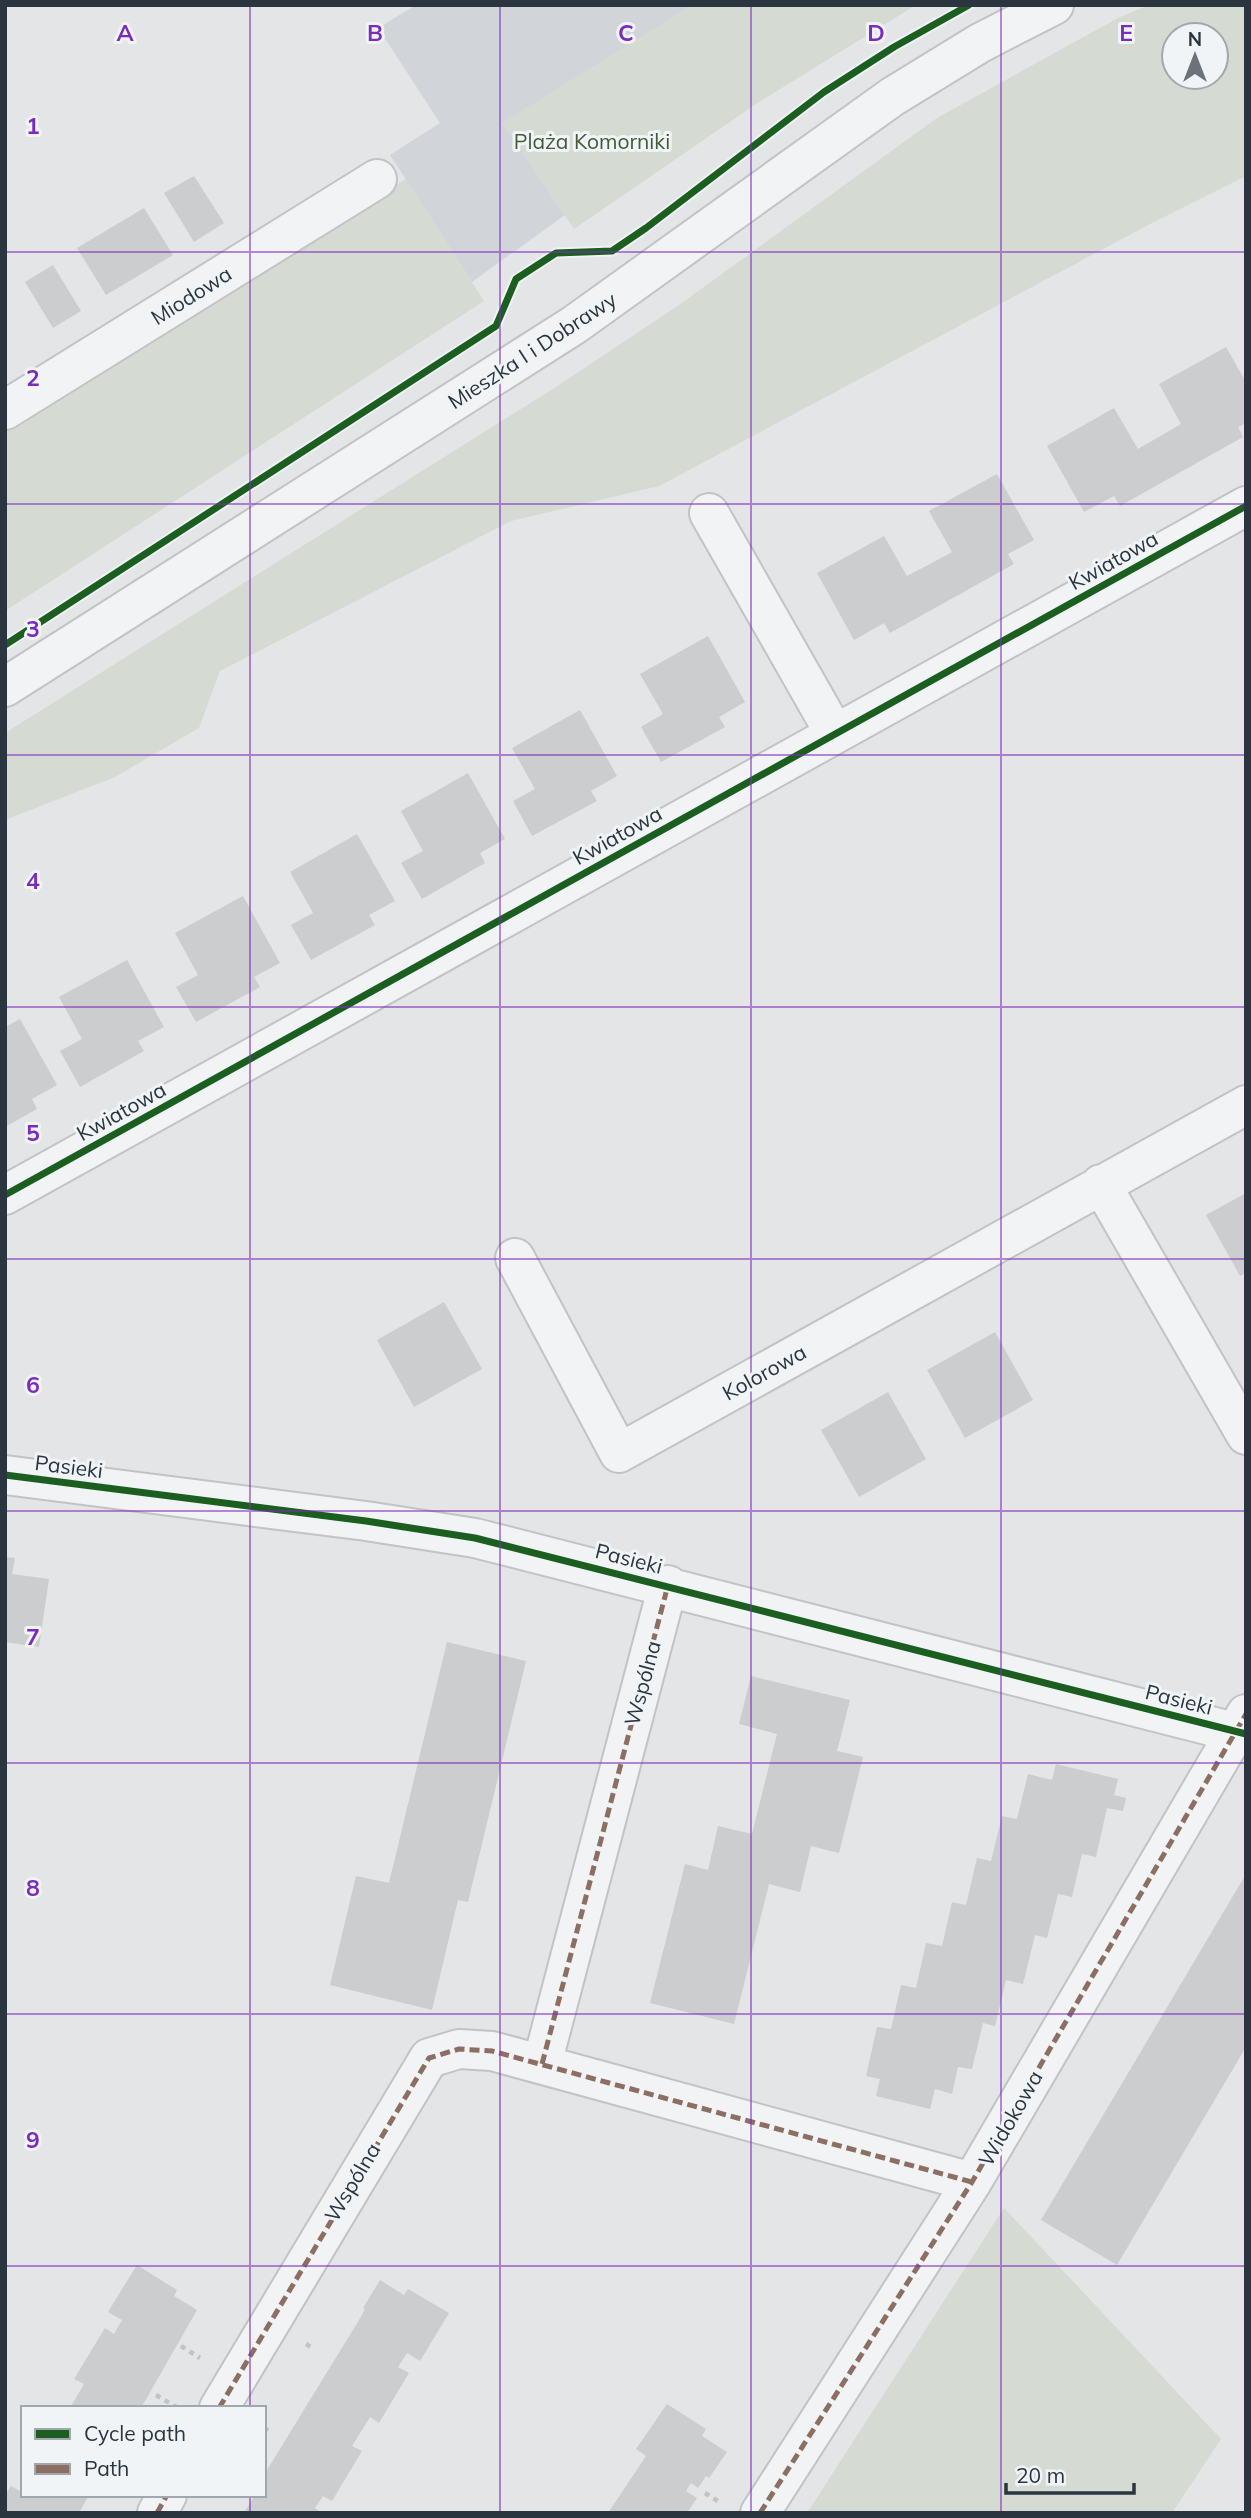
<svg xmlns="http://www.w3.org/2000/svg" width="1251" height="2518" viewBox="0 0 1251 2518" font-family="Mulish,sans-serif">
	<rect width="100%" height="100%" fill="#e3e5e7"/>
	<path fill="#d1d5da" d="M416,5H693L503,123L565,215L472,282L390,155L440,123L378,28Z"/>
	<path fill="#d5dbd3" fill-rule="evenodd" d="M693,5H916L756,104L574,229L502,123Z
		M1149,5H1246V176L1150,224L659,486L511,521L220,671L199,728L115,777L5,820V733L562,383L679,305L937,118L1118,18ZM1216,35V77H1174V35Z
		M406,179L484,301L5,611V427Z
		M1004,2208L1221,2439L1172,2513H807Z"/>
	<path fill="#cbcdcf" d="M194,176L224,223L194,242L164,193Z
		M144,208L173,255L106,295L77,248Z
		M53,265L81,311L53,328L25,282Z
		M1226,347L1246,382V423L1238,427L1243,437L1120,506L1114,496L1084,512L1047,446L1114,408L1138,449L1181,424L1159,384Z
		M997,474L1034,540L1008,554L1014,564L890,633L884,623L854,640L817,573L884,536L907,576L930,564L952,552L929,511Z
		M708,636L745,702L719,717L725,727L661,762L641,727L663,714L640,674Z
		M580,710L617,776L591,791L597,801L532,836L513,801L535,789L512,748Z
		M468,773L505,839L480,853L485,863L422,899L401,863L423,851L401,811Z
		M357,834L395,901L369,915L375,925L311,960L291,925L313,913L290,872Z
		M243,896L280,963L254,977L260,987L196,1022L176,987L198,975L175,933Z
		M127,960L164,1027L138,1041L144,1051L80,1087L60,1051L82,1039L59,997Z
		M20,1019L57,1085L32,1099L37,1109L5,1127V1027Z
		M1246,1193V1273L1240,1276L1206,1215Z
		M444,1302L482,1369L414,1407L377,1340Z
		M995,1332L1033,1400L965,1438L927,1370Z
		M888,1392L926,1459L859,1497L821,1430Z
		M5,1557L15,1558L12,1574L49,1579L39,1647L5,1642Z
		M447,1642L526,1661L468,1902L458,1900L432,2010L330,1985L356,1876L389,1883Z
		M751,1676L850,1700L837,1751L863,1757L839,1853L811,1846L800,1892L769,1884L734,2024L650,2003L685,1864L708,1870L718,1826L752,1834L777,1734L739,1724Z
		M1056,1764L1118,1779L1114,1795L1126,1798L1123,1811L1107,1808L1096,1857L1082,1854L1072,1897L1058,1894L1047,1938L1035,1935L1023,1984L1006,1980L995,2026L983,2023L972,2069L958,2067L952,2094L935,2089L930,2109L876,2096L880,2079L866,2076L877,2027L891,2029L901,1985L916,1988L926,1943L942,1946L952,1902L966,1905L977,1858L991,1861L1002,1816L1017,1819L1028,1774L1052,1780Z
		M1246,1874V2047L1117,2265L1041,2220Z
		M137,2265L177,2290L174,2296L197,2310L141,2408H70L84,2384L74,2379L105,2328L114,2334L122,2320L108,2312Z
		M380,2280L404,2295L408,2289L449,2313L420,2361L407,2353L398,2367L409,2373L379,2423L370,2417L352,2446L362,2451L332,2501L323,2496L315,2508L322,2513H244L255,2495H264V2475L359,2320L365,2309L363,2308Z
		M667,2404L706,2429L702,2436L727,2452L709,2478L706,2476L698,2488L691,2483L686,2491L697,2498L687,2513H608L646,2456L636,2449Z
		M11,2486L20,2491L23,2487V2495H89L79,2513H5V2495Z"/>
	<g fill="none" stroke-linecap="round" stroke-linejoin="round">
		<defs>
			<path id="street" d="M5,410L377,179
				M709,513L835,734
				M5,687L574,325L892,97L980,43L1054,5
				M1101,1184L1246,1435
				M5,1195L1246,506
				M515,1258L619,1453L1246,1105
				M5,1475L366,1521L475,1538L1234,1732
				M542,2064L668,1585
				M219,2408L429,2058L459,2049L492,2051L972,2182
				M157,2513L167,2495
				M760,2513L972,2182L1246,1714"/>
		</defs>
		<use href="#street" stroke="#c1c3c5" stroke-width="42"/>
		<path stroke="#c1c4c6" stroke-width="4.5" stroke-dasharray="5 5" stroke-linecap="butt" d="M306,2344L314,2349
			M181,2346L200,2358
			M156,2395L178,2408
			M264,2428L272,2433
			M705,2493L721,2503"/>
		<use href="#street" stroke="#f1f3f4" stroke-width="38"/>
		<path stroke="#8d6e63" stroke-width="5" stroke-dasharray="10 5" stroke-linecap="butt" d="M542,2064L668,1585
			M219,2408L429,2058L459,2049L492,2051L972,2182
			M157,2513L167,2495
			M760,2513L972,2182L1246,1714"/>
		<defs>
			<path id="cycleway" d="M5,645L496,326L516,279L556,253L612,251L646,228L824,92L894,47L969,5
				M5,1195L1246,506
				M5,1475L366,1521L475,1538L1246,1734"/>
		</defs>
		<use href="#cycleway" stroke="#f0f4f6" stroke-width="11"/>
		<use href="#cycleway" stroke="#1b5e20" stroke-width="7"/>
	</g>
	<path fill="none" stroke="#7b2cbf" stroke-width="2" stroke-opacity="0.55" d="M250,5V2408M500,5V2513M751,5V2513M1001,5V2513M5,252H1246M5,504H1246M5,755H1246M5,1007H1246M5,1259H1246M5,1511H1246M5,1763H1246M5,2014H1246M5,2266H1246M250,2495V2513"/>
	<g text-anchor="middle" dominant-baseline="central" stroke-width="6" stroke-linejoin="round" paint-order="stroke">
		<g font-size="21" fill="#445b38" stroke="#f0f4f6">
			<text x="592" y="141">Plaża Komorniki</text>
		</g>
		<g font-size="21" fill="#2a3540" stroke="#f0f4f6">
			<text transform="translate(191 295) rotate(-32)">Miodowa</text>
			<text transform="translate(532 350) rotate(-33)">Mieszka I i Dobrawy</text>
			<text transform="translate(1113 560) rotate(-29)">Kwiatowa</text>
			<text transform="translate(617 835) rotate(-29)">Kwiatowa</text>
			<text transform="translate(121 1111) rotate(-29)">Kwiatowa</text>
			<text transform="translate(764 1372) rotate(-29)">Kolorowa</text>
			<text transform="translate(69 1466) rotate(7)">Pasieki</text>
			<text transform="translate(629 1558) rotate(14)">Pasieki</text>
			<text transform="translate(642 1683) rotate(-75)">Wspólna</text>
			<text transform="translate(1179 1699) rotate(14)">Pasieki</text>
			<text transform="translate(1010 2118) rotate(-60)">Widokowa</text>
			<text transform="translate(352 2182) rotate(-59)">Wspólna</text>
		</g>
	</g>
	<g font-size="23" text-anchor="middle" font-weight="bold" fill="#7b2cbf" stroke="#f0f4f6" stroke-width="6" stroke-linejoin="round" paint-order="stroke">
		<text x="125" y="41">A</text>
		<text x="375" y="41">B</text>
		<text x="626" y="41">C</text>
		<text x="876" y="41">D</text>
		<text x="1126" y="41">E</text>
		<text x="33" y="134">1</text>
		<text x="33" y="386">2</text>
		<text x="33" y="637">3</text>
		<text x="33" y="889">4</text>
		<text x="33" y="1141">5</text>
		<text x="33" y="1393">6</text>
		<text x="33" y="1645">7</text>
		<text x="33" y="1896">8</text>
		<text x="33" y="2148">9</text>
	</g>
	<rect width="1251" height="2518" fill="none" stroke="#2a3540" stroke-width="14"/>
	<rect x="21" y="2406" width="245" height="91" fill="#f0f4f6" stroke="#a1a8ad" stroke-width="2"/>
	<rect x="35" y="2429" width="35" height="10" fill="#1b5e20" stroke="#a1a8ad" stroke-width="2"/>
	<text x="84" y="2441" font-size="21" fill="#2a3540">Cycle path</text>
	<rect x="35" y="2464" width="35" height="10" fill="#8d6e63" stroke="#a1a8ad" stroke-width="2"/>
	<text x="84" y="2476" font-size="21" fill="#2a3540">Path</text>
	<g transform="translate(1195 56)"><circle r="33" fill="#f0f4f6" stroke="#a1a8ad" stroke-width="2"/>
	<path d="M0-5L12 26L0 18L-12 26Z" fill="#6b737a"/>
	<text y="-10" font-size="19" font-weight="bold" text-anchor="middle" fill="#2a3540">N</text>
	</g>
	<path d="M1006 2483v10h128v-10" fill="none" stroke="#2a3540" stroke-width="3.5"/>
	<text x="1016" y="2483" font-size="21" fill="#2a3540" stroke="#f0f4f6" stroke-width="5" paint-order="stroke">20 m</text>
</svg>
